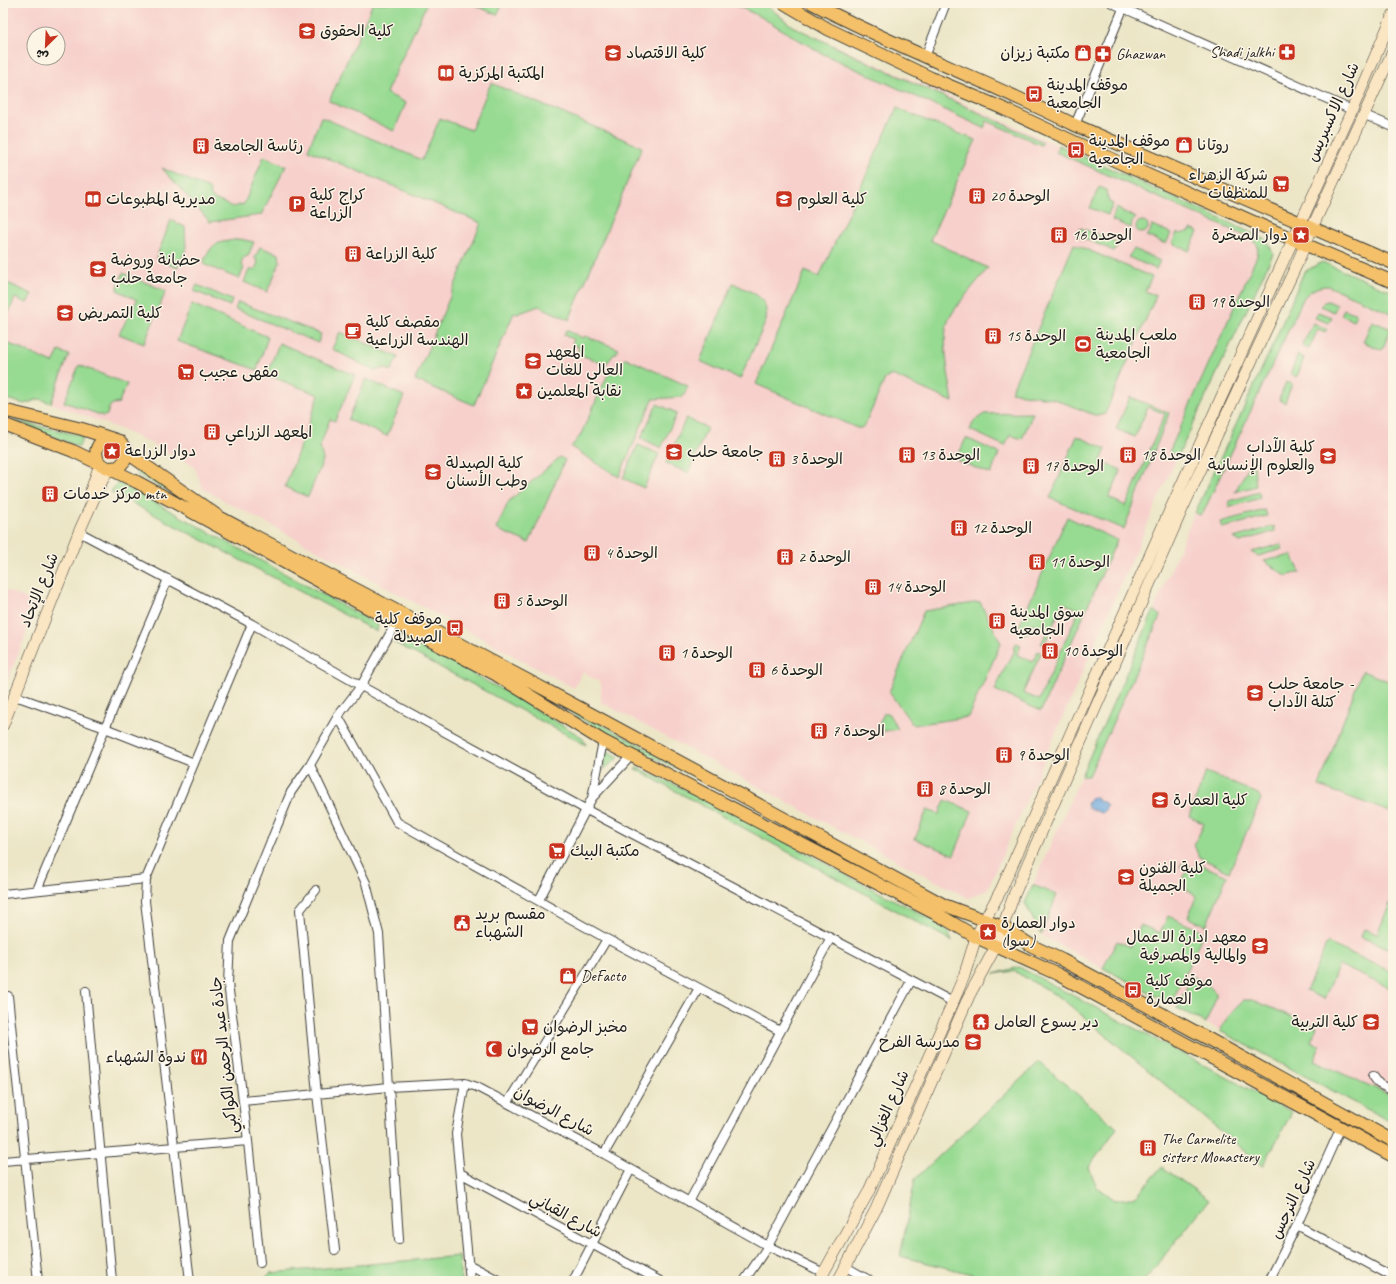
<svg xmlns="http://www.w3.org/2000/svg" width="1396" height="1284" viewBox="0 0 1396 1284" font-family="Caveat,'Playpen Sans Arabic',sans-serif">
	<rect width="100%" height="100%" fill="#fcf5e5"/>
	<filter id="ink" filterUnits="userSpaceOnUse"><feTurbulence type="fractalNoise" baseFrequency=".025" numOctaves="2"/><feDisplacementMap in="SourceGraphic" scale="8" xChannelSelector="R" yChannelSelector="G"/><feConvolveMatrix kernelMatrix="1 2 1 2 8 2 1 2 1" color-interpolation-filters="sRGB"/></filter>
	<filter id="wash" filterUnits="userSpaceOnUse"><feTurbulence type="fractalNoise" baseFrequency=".012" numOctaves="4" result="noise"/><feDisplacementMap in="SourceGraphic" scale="16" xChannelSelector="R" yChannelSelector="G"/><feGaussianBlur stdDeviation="0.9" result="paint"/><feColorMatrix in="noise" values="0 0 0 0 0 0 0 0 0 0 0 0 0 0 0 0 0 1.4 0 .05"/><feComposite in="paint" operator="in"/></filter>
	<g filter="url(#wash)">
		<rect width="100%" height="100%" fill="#ece6c7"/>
		<path fill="#f7d0cc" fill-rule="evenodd" d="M3,3H766L793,26L1267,240L1273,254L1171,470L987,890L968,898L826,823L601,702V683L583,672L574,688L203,489L194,466L159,447L120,429L51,403L39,399L24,404L3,398ZM34,34H58V58H34Z
			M1322,262L1393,292V1123L1041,935L1025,903L1154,610L1196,509L1272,347L1304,272Z
			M3,589L38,604L3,691Z"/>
		<path fill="#97da92" stroke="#5a7b57" d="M373,3H427L386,93L406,103L394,131L329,101Z
			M470,3H503L497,15Z
			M731,3H764L792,26L857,57L1043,142L1041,145L987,121L984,128L821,53L761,17Z
			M491,83L642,147L569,320L539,306L517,314L514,313L474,405L415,380L481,223L308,150L321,117L422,160L440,118L471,130Z
			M897,108L942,127L976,140L930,240L988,268C976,284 958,302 949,319C940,337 950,382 953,402L892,375L885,379L865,425L861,428H857L756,384L805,271L819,277Z
			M1058,145L1267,240L1273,254L1178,456L1169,452L1257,256L1258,246L1250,238L1056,152Z
			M264,156L286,166L261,215L210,222L162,168L209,189L212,198L233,207L244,204Z
			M1099,187L1107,190L1106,192L1109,202L1113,204L1108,215L1090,208Z
			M1116,208L1136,218L1132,222L1131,228L1112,220Z
			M171,220L185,227L186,249L177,268L156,258Z
			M1136 227a6 6 0 1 1 12 0a6 6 0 1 1-12 0Z
			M1152,225L1171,233L1166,244L1146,236L1150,232Z
			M1081,228L1119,243L1114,251L1076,235Z
			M1191,229L1198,232L1189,251L1172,243L1177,233L1180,234L1191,231Z
			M240,239L254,242L248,256L245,257C241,260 240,265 244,268L239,279L203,264C212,241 217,243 240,239Z
			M1074,244L1152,277L1145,291L1156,296L1105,414L1097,416L1054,399L1011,392Z
			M260,247L279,254L280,262L267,292L244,282L249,270L255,269L258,263L255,258Z
			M1134,249L1160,261L1156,269L1128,257Z
			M1322,262L1393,292V314L1328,286C1317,286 1312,290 1304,297L1203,513L1200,515L1195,513L1272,347L1304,272Z
			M123,273L166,291L144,344L119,334L137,300L117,290Z
			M3,281L32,294L27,303L15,298L3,326Z
			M733,283C752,293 769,295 766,321L740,379L700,361Z
			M197,285L232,300L230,306L194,291Z
			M1328,301L1337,305L1334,312L1320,306L1324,302Z
			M238,302L321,334L318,343L235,309Z
			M192,304L268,337L257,370L177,341Z
			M1344,309L1357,314L1354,321L1341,315Z
			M1318,312L1332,317L1329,323L1315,318Z
			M1372,321L1391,329L1382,350L1363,342Z
			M1313,323L1327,329L1325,332L1318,329L1309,349L1302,346Z
			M566,330L583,338L585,336L619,349L605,365L577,353L579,347L572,344L574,340L564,335Z
			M340,332L398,357L391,371L384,368L375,371L332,349Z
			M3,341L53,363L59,351L69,355L51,403L39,399L24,404L3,398Z
			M279,343L355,375L335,421L330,419L320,446L323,460L308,497L285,487L319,395L267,375Z
			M1298,355L1304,358L1297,377L1290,374Z
			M626,358L688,386L683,397L653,399L619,477L571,447L580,436L608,374Z
			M79,365L127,384L118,404C110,402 109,408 107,415L103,416L64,402Z
			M366,379L404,396L387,436L348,420Z
			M1286,382L1292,384L1285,403L1279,400Z
			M1130,397L1169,413L1124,529L1050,498L1077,436L1106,449L1101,461L1121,470L1109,498L1126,506L1165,414L1148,407L1135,437L1116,429Z
			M657,404L677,413L661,448L641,438Z
			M1033,413L1022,439L1010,435L1005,446L970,430L974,421L984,414Z
			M686,418L707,428L688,473L666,463Z
			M13,420L83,436L79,447Z
			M966,438L999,453L991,474L956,460Z
			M104 451a7 7 0 1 1 14 0a7 7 0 1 1-14 0Z
			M638,445L659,454L644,488L623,478Z
			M560,457L565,460L529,543L496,529L509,501Z
			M1253,458L1256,486L1235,492Z
			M141,465L177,496L136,474Z
			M118,482L378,625L377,632L111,492Z
			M1259,492L1260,498L1228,508L1230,501Z
			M1265,510L1267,516L1222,528L1220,522Z
			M1067,517L1117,540L1041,711L995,690L1008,661L1009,662L1015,650L1013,649L1016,643L1021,645L1017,655L1033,662L1038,651L1041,653L1023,693L1039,700L1079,610L1063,603L1044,645L1041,644L1047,631L1031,624L1026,635L1017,631Z
			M1274,526L1275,531L1240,542L1234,538Z
			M1281,544L1282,549L1258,556L1252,552Z
			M1292,555L1300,572L1286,576L1264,561Z
			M980,602L1001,643L968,717L913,725L889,692L924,611Z
			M1154,610L1160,615L1159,619L1089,776H1081Z
			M398,633L506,692L582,737L586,745L393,642Z
			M1362,671L1393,683V813L1319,786Z
			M513,676L712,784L618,742Z
			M884,713H888L898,729L879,732L877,729Z
			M605,750L619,757L603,770Z
			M638,768L724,807L859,882L937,922L948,931L952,941L635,769Z
			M1206,772L1258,794L1261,799L1229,872L1199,857L1194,845L1204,824L1189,816Z
			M945,800L972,811L954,855L915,839L927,810L939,814Z
			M1182,863L1194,868L1197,863L1227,876L1206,926L1188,917L1196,897L1193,893L1180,887L1187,870L1180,867Z
			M1033,885L1057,895L1041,935L1025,903Z
			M1393,897V950L1361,937L1364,929L1377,934Z
			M1168,916L1202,931V936L1171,1004L1103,968L1117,941L1131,947L1141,925L1160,933Z
			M1327,943L1393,972L1392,989L1339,965L1324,999L1306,991Z
			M1019,967L1292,1112L1263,1166L1061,998L1014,971L994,974Z
			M1192,976L1207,984L1216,993V998L1206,1023L1177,1008Z
			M1244,1000H1252L1317,1027L1311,1041L1320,1046L1314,1061L1393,1096V1123L1220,1031C1226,1019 1233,1008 1244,1000Z
			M1039,1062L1117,1128L1089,1167L1096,1186L1115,1200L1136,1197L1162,1167L1209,1200L1144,1281H999L900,1256L915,1179Z
			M459,1256L461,1281H262L270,1273Z"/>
		<path fill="#6ba6dc" stroke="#44617c" d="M1094,797L1105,803L1107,806L1104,812L1101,813L1088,808L1087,804L1090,798Z"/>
	</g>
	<g filter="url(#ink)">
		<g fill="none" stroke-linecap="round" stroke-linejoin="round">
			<defs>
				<path id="street" d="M1112,3L1352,110
					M925,57L946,3
					M1365,115L1393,127
					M1075,125L1125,4
					M79,532L252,624L361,686L585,809L953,1002
					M14,697L21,698L105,728L194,763
					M338,716L397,822L607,939L780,1031
					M603,741L592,798L631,756
					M310,765L366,883L379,934L399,1239
					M37,890L168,579
					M316,890L300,910L317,1094L335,1250
					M3,894L146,879
					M539,900L592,798
					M86,991L112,1281
					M8,996L38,1281
					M1373,1076L1379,1084L1393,1091
					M465,1083L456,1134L470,1281
					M243,1101L389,1087L465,1083L477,1087L604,1154L768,1246L824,1273
					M508,1102L607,939
					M604,1154L699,988
					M3,1161L248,1141
					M460,1173L660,1281
					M689,1202L830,939
					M1297,1225L1393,1277
					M260,1263L248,1141L228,983L230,941L291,792L310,765L338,716L361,686L396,623
					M468,1264L500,1281
					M846,1267L871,1281
					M190,1281L145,901L146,879L252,624
					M573,1281L631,1169
					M744,1281L768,1246L911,981
					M1269,1281L1297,1225L1341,1127"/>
				<path id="secondary" d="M91,490L100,464
					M3,725L79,532L100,485L109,468
					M819,1281L868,1193L953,1002L964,976L976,937L984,921L1001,890L1170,510L1352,110L1393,15
					M838,1281L876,1209L969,996L996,946L1014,895L1180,514L1296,266L1312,228L1393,51"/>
				<path id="primary" d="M784,3L828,29L931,78L1002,108L1087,148L1269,229L1393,282
					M812,3C898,48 989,82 1075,125L1393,263
					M3,410L82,429L119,441L125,448L126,456L125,460L119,467L110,468
					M3,424L73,451L137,482L396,623L495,674L603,741L944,918L976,937L1057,974L1393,1156
					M126,452L219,517L578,707L944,905L1003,927L1032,946L1062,960L1205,1037L1393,1141
					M99,463C93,451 97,442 109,438"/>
			</defs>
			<use href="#street" stroke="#3b3a36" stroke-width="10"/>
			<use href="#secondary" stroke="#3b3a36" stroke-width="12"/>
			<use href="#primary" stroke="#3b3a36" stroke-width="14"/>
			<use href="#street" stroke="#fff" stroke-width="8"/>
			<use href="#secondary" stroke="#fbe6c3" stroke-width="11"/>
			<use href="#primary" stroke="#f4c16a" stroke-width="12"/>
		</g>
	</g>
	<defs>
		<symbol id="university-square" viewBox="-11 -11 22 22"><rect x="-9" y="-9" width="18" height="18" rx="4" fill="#c8321e" stroke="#fcf5e5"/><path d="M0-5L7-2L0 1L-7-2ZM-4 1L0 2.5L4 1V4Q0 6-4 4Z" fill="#fff"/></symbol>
		<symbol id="pharmacy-square" viewBox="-11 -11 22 22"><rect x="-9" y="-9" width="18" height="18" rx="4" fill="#c8321e" stroke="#fcf5e5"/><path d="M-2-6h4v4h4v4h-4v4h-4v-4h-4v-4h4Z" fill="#fff"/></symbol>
		<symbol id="shop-square" viewBox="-11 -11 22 22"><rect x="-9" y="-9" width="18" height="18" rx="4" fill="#c8321e" stroke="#fcf5e5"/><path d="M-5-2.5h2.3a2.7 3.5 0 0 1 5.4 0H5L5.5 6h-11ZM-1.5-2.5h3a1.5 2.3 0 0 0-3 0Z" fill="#fff"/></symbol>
		<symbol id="library-square" viewBox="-11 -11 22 22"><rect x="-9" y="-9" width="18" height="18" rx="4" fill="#c8321e" stroke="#fcf5e5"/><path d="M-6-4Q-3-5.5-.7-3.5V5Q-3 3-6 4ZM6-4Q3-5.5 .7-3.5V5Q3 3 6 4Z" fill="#fff"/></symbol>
		<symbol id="bus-square" viewBox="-11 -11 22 22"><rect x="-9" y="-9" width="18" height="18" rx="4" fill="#c8321e" stroke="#fcf5e5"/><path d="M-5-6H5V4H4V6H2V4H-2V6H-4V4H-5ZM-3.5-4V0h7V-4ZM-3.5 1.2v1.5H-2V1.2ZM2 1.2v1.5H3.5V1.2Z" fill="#fff"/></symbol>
		<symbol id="building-square" viewBox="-11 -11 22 22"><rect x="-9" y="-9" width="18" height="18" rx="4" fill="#c8321e" stroke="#fcf5e5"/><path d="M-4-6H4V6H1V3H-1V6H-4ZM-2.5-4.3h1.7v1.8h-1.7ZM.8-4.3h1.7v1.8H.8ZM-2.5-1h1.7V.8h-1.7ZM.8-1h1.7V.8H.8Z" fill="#fff"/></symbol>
		<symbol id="supermarket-square" viewBox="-11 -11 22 22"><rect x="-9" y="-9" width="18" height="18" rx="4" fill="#c8321e" stroke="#fcf5e5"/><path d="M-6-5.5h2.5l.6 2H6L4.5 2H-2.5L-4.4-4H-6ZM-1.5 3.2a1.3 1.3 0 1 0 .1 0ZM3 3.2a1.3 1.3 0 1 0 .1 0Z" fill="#fff"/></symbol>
		<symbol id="parking-square" viewBox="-11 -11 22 22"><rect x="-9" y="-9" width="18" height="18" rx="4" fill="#c8321e" stroke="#fcf5e5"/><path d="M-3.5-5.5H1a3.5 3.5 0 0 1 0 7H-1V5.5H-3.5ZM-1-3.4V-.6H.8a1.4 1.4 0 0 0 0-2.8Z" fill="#fff"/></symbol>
		<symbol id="sight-square" viewBox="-11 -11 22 22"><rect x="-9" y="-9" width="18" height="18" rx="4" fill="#c8321e" stroke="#fcf5e5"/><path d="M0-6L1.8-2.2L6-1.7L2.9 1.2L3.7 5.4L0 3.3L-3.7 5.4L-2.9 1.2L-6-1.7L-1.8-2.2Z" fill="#fff"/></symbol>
		<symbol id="school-square" viewBox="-11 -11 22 22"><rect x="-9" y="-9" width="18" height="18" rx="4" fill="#c8321e" stroke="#fcf5e5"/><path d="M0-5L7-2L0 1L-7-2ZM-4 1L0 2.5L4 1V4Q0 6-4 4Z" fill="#fff"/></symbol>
		<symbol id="cafe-square" viewBox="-11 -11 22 22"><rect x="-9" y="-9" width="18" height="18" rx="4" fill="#c8321e" stroke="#fcf5e5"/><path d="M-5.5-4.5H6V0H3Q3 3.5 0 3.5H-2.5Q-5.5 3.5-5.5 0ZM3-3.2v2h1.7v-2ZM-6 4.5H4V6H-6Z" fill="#fff"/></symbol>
		<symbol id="stadium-square" viewBox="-11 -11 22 22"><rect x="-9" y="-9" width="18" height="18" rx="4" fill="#c8321e" stroke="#fcf5e5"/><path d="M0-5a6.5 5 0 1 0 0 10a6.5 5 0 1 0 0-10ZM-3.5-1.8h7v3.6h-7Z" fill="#fff"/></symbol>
		<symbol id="civic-square" viewBox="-11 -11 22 22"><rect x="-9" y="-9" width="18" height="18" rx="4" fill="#c8321e" stroke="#fcf5e5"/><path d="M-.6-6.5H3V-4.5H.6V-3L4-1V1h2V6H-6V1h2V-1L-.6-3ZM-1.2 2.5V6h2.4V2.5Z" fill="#fff"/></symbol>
		<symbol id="temple-square" viewBox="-11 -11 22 22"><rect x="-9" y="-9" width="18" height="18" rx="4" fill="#c8321e" stroke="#fcf5e5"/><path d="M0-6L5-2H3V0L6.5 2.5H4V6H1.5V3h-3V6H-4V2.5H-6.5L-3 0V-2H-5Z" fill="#fff"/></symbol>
		<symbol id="mosque-square" viewBox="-11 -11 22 22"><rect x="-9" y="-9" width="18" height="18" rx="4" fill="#c8321e" stroke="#fcf5e5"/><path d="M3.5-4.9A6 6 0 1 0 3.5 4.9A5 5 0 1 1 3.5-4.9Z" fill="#fff"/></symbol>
		<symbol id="restaurant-square" viewBox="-11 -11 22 22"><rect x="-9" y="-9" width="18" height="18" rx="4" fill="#c8321e" stroke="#fcf5e5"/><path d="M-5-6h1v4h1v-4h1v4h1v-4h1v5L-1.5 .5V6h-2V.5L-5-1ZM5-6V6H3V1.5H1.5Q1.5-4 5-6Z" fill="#fff"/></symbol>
	</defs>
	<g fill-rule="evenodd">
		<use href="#university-square" x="297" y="21" width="20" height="20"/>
		<use href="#pharmacy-square" x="1277" y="42" width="20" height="20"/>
		<use href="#university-square" x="603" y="43" width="20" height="20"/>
		<use href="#shop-square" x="1073" y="43" width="20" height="20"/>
		<use href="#pharmacy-square" x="1093" y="44" width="20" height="20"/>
		<use href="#library-square" x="436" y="63" width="20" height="20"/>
		<use href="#bus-square" x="1024" y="84" width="20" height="20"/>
		<use href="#shop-square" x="1174" y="135" width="20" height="20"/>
		<use href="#building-square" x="191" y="136" width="20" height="20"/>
		<use href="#bus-square" x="1066" y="140" width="20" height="20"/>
		<use href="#supermarket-square" x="1271" y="174" width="20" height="20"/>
		<use href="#building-square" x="967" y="186" width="20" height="20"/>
		<use href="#library-square" x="83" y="189" width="20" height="20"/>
		<use href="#university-square" x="774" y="189" width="20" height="20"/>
		<use href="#parking-square" x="287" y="194" width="20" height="20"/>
		<use href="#building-square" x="1049" y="225" width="20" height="20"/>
		<use href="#sight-square" x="1291" y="225" width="20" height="20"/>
		<use href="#building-square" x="343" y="244" width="20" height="20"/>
		<use href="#school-square" x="88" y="259" width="20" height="20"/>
		<use href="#building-square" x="1187" y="292" width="20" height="20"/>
		<use href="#university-square" x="55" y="303" width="20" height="20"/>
		<use href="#cafe-square" x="343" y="321" width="20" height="20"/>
		<use href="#building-square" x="983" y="326" width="20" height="20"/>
		<use href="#stadium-square" x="1073" y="334" width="20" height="20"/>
		<use href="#university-square" x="523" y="351" width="20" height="20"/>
		<use href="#supermarket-square" x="176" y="362" width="20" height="20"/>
		<use href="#sight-square" x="514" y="381" width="20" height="20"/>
		<use href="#building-square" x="202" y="422" width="20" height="20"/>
		<use href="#sight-square" x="102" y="441" width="20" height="20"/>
		<use href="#university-square" x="664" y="442" width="20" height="20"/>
		<use href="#building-square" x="897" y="445" width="20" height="20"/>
		<use href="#building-square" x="1118" y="445" width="20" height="20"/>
		<use href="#university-square" x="1318" y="446" width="20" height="20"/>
		<use href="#building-square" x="767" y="449" width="20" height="20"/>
		<use href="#building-square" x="1021" y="456" width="20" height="20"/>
		<use href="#university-square" x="423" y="462" width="20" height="20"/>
		<use href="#building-square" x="40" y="484" width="20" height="20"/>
		<use href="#building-square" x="949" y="518" width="20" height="20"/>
		<use href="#building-square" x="582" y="543" width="20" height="20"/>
		<use href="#building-square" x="775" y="547" width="20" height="20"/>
		<use href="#building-square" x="1027" y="552" width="20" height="20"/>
		<use href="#building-square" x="863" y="577" width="20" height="20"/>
		<use href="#building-square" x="492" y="591" width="20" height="20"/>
		<use href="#building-square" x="987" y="611" width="20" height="20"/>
		<use href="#bus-square" x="445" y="618" width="20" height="20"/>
		<use href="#building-square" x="1040" y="641" width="20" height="20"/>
		<use href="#building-square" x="657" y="643" width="20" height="20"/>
		<use href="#building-square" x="747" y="660" width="20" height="20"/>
		<use href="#university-square" x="1245" y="683" width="20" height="20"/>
		<use href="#building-square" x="809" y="721" width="20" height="20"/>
		<use href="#building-square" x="994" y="745" width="20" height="20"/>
		<use href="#building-square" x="915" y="779" width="20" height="20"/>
		<use href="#university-square" x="1150" y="790" width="20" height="20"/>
		<use href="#supermarket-square" x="547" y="841" width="20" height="20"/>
		<use href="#university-square" x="1116" y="867" width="20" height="20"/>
		<use href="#civic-square" x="452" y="913" width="20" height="20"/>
		<use href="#sight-square" x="978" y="922" width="20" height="20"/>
		<use href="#university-square" x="1250" y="936" width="20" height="20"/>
		<use href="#shop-square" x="558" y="966" width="20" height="20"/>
		<use href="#bus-square" x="1123" y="980" width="20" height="20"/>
		<use href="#temple-square" x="971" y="1012" width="20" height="20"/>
		<use href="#university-square" x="1361" y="1012" width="20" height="20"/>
		<use href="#supermarket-square" x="520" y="1017" width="20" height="20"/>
		<use href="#school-square" x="963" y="1032" width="20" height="20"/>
		<use href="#mosque-square" x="484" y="1039" width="20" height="20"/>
		<use href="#restaurant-square" x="189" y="1047" width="20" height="20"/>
		<use href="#building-square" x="1138" y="1138" width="20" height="20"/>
	</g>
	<g text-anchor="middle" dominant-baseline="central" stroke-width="3" stroke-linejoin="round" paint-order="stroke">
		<g font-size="16" fill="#1c1c1c" stroke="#fcf5e5" text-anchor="start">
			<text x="320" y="31">كلية الحقوق</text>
			<text x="1274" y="52" text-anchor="end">Shadi jalkhi</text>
			<text x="626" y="53">كلية الاقتصاد</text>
			<text x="1070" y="53" text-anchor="end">مكتبة زيزان</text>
			<text x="1116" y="54">Ghazwan</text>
			<text x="459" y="73">المكتبة المركزية</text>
			<text x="1047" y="85">موقف المدينة<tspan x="1047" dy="18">الجامعبة</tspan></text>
			<text x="1089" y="141">موقف المدينة<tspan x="1089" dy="18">الجامعية</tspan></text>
			<text x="1197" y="145">روتانا</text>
			<text x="214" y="146">رئاسة الجامعة</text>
			<text x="1268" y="175" text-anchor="end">شركة الزهراء<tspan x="1268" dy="18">للمنظفات</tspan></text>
			<text x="310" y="195">كراج كلية<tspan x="310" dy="18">الزراعة</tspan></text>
			<text x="990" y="196">الوحدة 20</text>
			<text x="106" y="199">مديرية المطبوعات</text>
			<text x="797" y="199">كلية العلوم</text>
			<text x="1072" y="235">الوحدة 16</text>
			<text x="1288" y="235" text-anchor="end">دوار الصخرة</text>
			<text x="366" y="254">كلية الزراعة</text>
			<text x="111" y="260">حضانة وروضة<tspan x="111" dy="18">جامعة حلب</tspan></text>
			<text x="1210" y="302">الوحدة 19</text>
			<text x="78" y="313">كلية التمريض</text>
			<text x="366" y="322">مقصف كلية<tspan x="366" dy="18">الهندسة الزراعية</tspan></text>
			<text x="1096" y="335">ملعب المدينة<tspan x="1096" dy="18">الجامعية</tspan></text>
			<text x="1006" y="336">الوحدة 15</text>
			<text x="546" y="352">المعهد<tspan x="546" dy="18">العالي للغات</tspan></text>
			<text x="199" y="372">مقهى عجيب</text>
			<text x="537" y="391">نقابة المعلمين</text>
			<text x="225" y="432">المعهد الزراعي</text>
			<text x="1315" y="447" text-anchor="end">كلية الآداب<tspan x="1315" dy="18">والعلوم الإنسانية</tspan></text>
			<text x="125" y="451">دوار الزراعة</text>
			<text x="687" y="452">جامعة حلب</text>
			<text x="920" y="455">الوحدة 13</text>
			<text x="1141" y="455">الوحدة 18</text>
			<text x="790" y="459">الوحدة 3</text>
			<text x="446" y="463">كلية الصيدلة<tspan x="446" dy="18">وطب الأسنان</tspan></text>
			<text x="1044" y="466">الوحدة 17</text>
			<text x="63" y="494">مركز خدمات mtn</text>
			<text x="972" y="528">الوحدة 12</text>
			<text x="605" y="553">الوحدة 4</text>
			<text x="798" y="557">الوحدة 2</text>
			<text x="1050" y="562">الوحدة 11</text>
			<text x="886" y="587">الوحدة 14</text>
			<text x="515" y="601">الوحدة 5</text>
			<text x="1010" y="612">سوق المدينة<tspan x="1010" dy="18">الجامعية</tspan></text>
			<text x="442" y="619" text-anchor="end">موقف كلية<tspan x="442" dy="18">الصيدلة</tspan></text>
			<text x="1063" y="651">الوحدة 10</text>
			<text x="680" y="653">الوحدة 1</text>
			<text x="770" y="670">الوحدة 6</text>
			<text x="1268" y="684">جامعة حلب -<tspan x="1268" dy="18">كتلة الآداب</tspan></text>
			<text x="832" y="731">الوحدة 7</text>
			<text x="1017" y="755">الوحدة 9</text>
			<text x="938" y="789">الوحدة 8</text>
			<text x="1173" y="800">كلية العمارة</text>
			<text x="570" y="851">مكتبة البيك</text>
			<text x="1139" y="868">كلية الفنون<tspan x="1139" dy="18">الجميلة</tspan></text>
			<text x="475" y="914">مقسم بريد<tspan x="475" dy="18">الشهباء</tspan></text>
			<text x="1001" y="923">دوار العمارة<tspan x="1001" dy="18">(سوا)</tspan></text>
			<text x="1247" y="937" text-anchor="end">معهد ادارة الاعمال<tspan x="1247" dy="18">والمالية والمصرفية</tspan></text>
			<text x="581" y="976">DeFacto</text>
			<text x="1146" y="981">موقف كلية<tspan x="1146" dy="18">العمارة</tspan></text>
			<text x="994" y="1022">دير يسوع العامل</text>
			<text x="1358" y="1022" text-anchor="end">كلية التربية</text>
			<text x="543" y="1027">مخبز الرضوان</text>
			<text x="960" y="1042" text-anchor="end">مدرسة الفرح</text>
			<text x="507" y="1049">جامع الرضوان</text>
			<text x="186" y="1057" text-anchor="end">ندوة الشهباء</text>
			<text x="1161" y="1139">The Carmelite<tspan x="1161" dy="18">sisters Monastery</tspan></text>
		</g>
		<g font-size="16" fill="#1c1c1c" stroke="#fcf5e5">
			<text transform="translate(1333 112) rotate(-66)">شارع الاكسبريس</text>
			<text transform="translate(39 590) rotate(-68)">شارع الإتحاد</text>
			<text transform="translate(224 1055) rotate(-96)">جادة عبد الرحمن الكواكبي</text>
			<text transform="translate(888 1108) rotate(-66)">شارع الغزالي</text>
			<text transform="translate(554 1111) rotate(28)">شارع الرضوان</text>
			<text transform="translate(1293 1199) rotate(-65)">شارع النرجس</text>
			<text transform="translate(566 1215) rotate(28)">شارع القباني</text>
		</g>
	</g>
	<rect width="1396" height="1284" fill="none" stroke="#fcf5e5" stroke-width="16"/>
	<g transform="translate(46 46) rotate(204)"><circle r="19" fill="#fcf5e5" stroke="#a29e95"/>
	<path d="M0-3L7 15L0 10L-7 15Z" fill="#c8321e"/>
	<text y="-6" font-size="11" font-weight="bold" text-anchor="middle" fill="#1c1c1c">ش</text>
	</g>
</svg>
